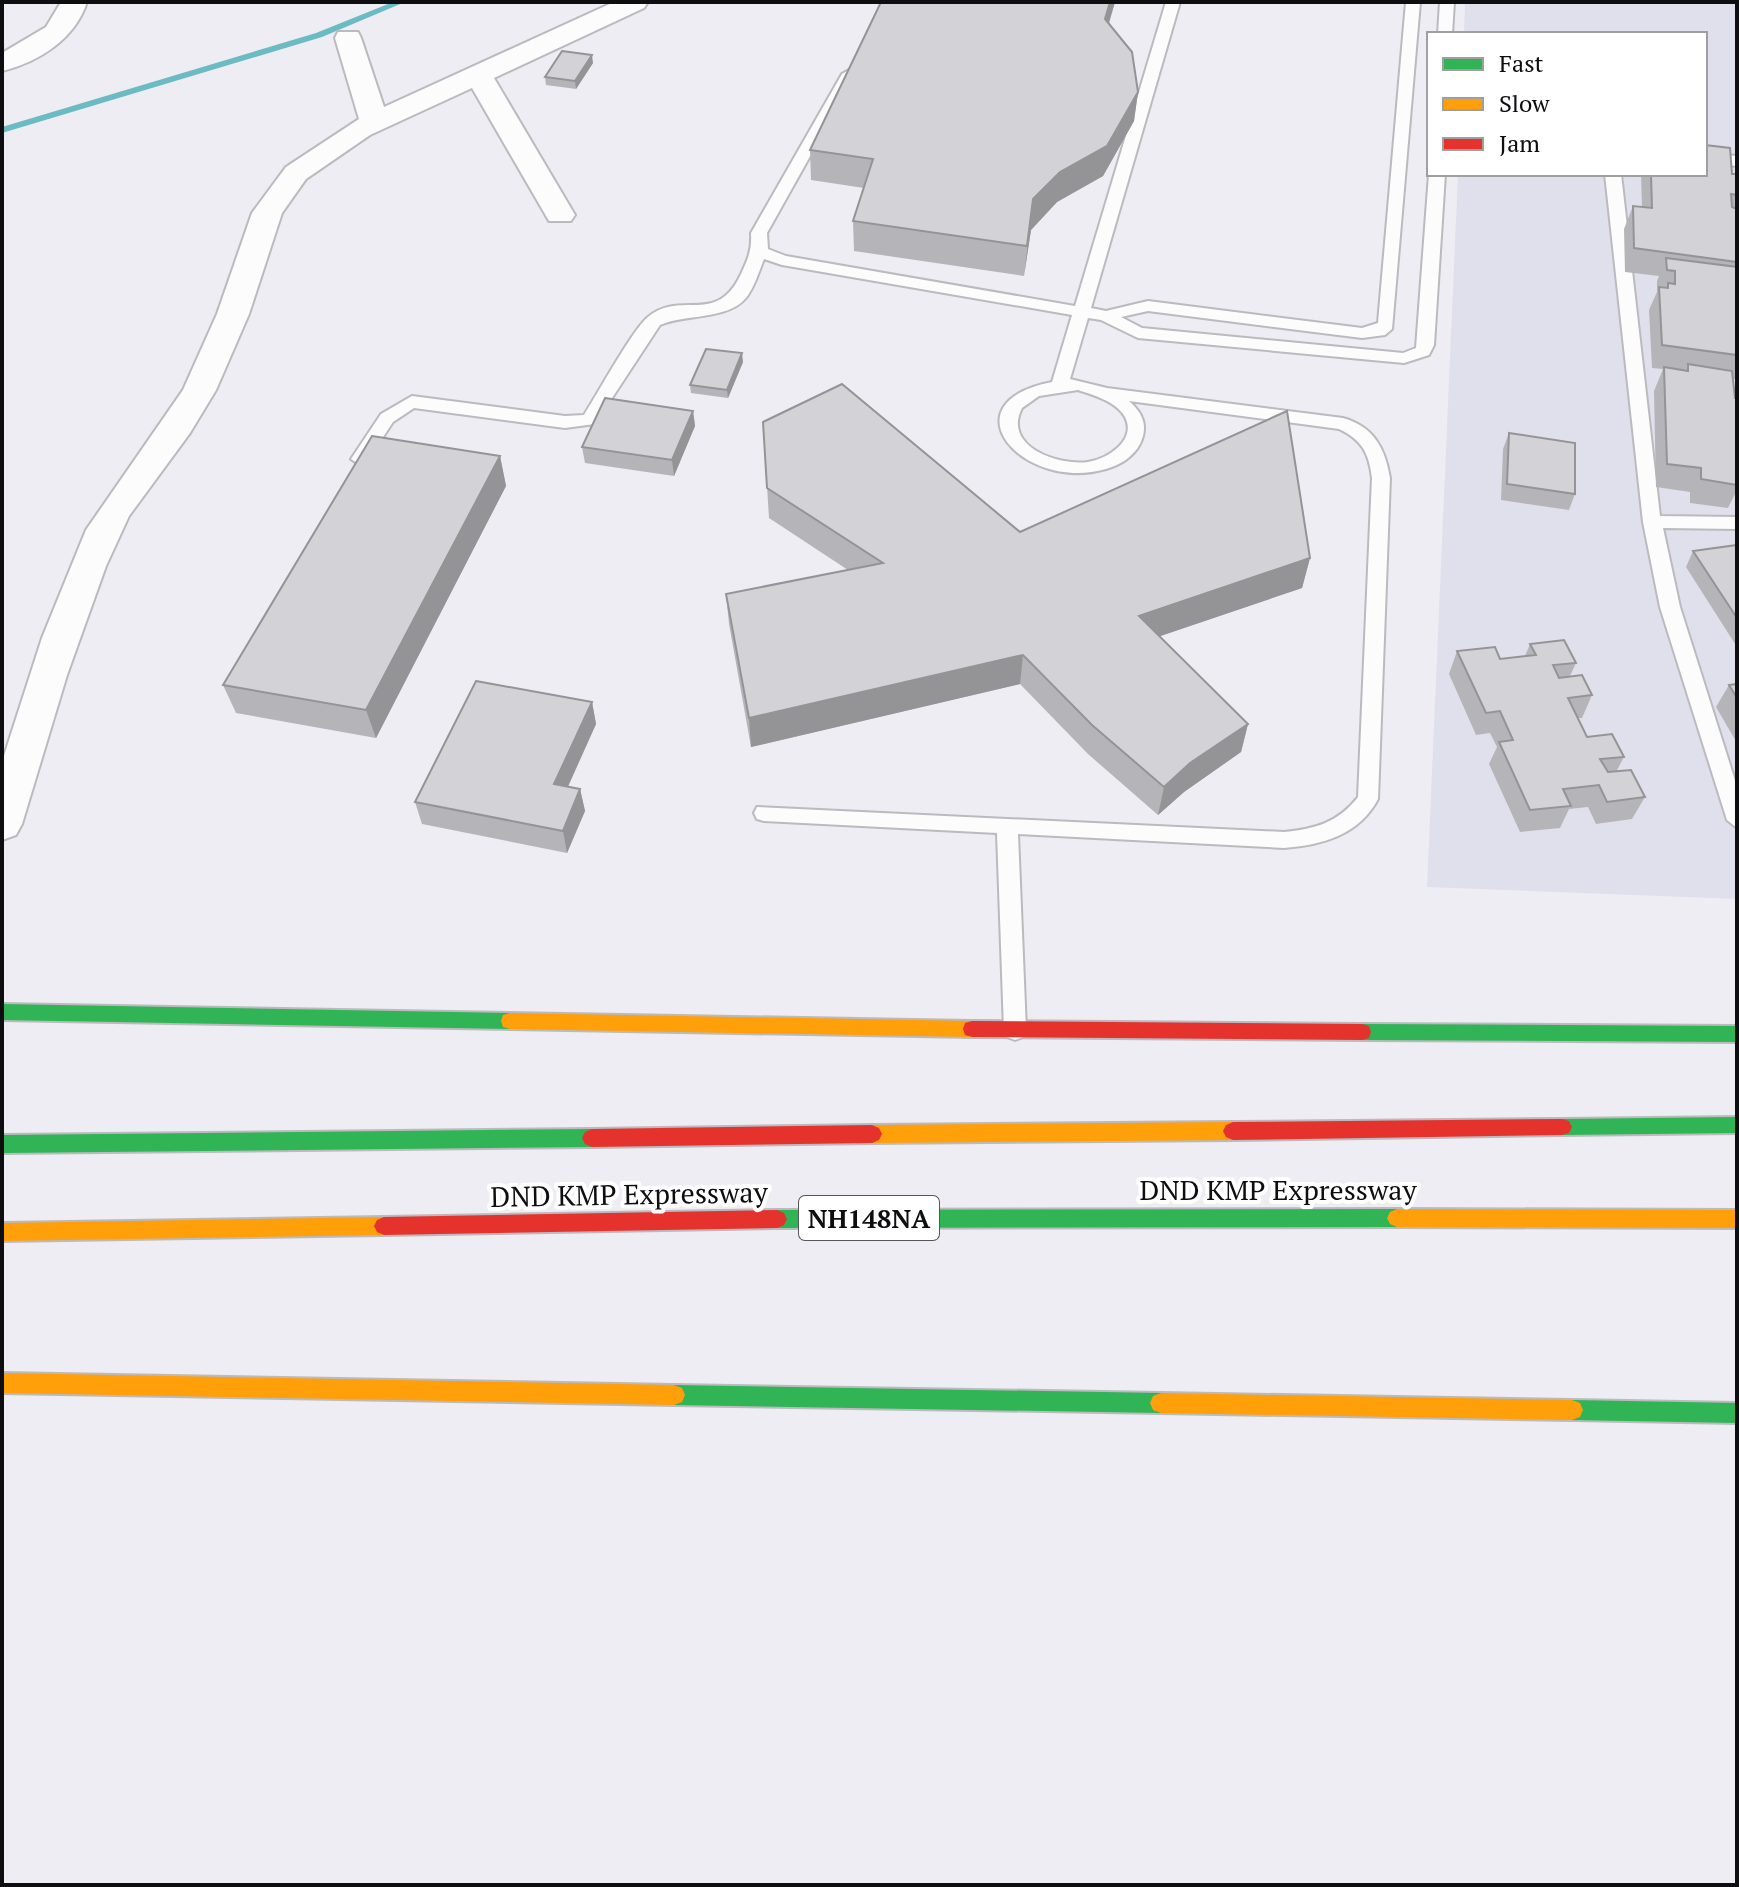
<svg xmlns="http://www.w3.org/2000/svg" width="1739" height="1887" viewBox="0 0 1739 1887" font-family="'PT Serif',serif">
	<rect width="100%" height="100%" fill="#ededf3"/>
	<path fill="#e0e0ed" d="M1465,2H1737V899L1427,887L1458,174H1705V34H1464Z"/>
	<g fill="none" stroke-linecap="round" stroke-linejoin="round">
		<path fill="#6cbbc2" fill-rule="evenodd" d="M393,2H405L322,37L2,133V127L316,33Z"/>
		<defs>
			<path id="lane" d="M1166,2H1180L1091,308L1106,311L1148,301L1362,328L1378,323L1406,2H1420L1392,329L1385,335L1362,338L1148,311L1121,317L1142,328L1403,353L1416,348L1429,174H1445L1434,345L1429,355L1404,363L1138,338L1101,320L1088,318L1070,379L1107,388L1343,418C1374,427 1385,448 1390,478L1378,799C1359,835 1322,845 1284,848L1018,834L1026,1030L1023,1037L1015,1040L1007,1037L1004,1030L997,833L764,821L757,819L754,813L757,807L1284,832C1314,829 1338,823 1358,797L1372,478C1369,453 1362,440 1339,429L1129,401C1144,414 1148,427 1140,444C1133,457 1120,465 1106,469C1023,493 944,403 1052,382L1072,315L782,265L764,259C759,271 754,289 745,299C726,320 685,314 660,325L595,424L565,428L414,408L393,422L366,463L360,465L351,459L381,414L412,396L565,416L584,415C597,395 633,329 648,317C682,289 716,327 741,274C748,259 752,250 751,233L842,74L849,70L856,74L767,233L768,249L786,256L1075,306ZM1078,390C1093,395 1116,401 1125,417C1137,440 1108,459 1088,462C1059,466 1002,447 1022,408L1039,396Z
				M1440,2H1454L1452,34H1438Z
				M1705,153L1737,156V166L1705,163Z
				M1605,174H1621L1660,516L1737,517V529L1663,528L1680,607L1737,787V828L1727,820L1660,607L1643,522Z"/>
			<path id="street" d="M61,2H87C75,39 39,62 2,71V53L46,27Z
				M614,2H648L644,8L494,78L575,215L571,221H549L472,88L370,135L306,179L282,213L249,314L216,390L190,433L129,516L106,566L67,675L22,824L16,835L2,840V762L42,638L86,530L183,390L217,314L252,213L286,167L359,119L335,38L338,32H358L361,38L384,107Z"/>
			<path id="fast" d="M2,1004L510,1013L517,1015L519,1021L517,1027L510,1029L2,1020Z
				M1362,1024L1737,1026V1042L1362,1040L1355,1038L1353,1032L1355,1026Z
				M1737,1117V1133L1562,1135L1555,1133L1552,1127L1555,1121L1562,1119Z
				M592,1129L599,1132L602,1138L599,1144L592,1147L2,1153V1135Z
				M1397,1209L1404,1212L1407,1218L1404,1224L1397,1227L777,1228L770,1225L767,1219L770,1213L777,1210Z
				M674,1385L1161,1393L1169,1396L1172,1403L1169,1410L1161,1413L674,1405L666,1402L663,1395L666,1388Z
				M1572,1400L1737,1403V1423L1572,1420L1564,1417L1561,1410L1564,1403Z"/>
			<path id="slow" d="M510,1013L972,1021L979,1023L981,1029L979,1035L972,1037L510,1029L503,1027L501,1021L503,1015Z
				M1233,1122L1240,1125L1243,1131L1240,1137L1233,1140L872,1143L865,1140L862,1134L865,1128L872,1125Z
				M1397,1209L1737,1210V1228L1397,1227L1390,1224L1387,1218L1390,1212Z
				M384,1217L391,1220L394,1226L391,1232L384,1235L2,1241V1223Z
				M2,1373L674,1385L682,1388L685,1395L682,1402L674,1405L2,1393Z
				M1161,1393L1572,1400L1580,1403L1583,1410L1580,1417L1572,1420L1161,1413L1153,1410L1150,1403L1153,1396Z"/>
			<path id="jam" d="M972,1021L1362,1024L1369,1026L1371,1032L1369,1038L1362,1040L972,1037L965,1035L963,1029L965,1023Z
				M1562,1119L1569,1121L1572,1127L1569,1133L1562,1135L1233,1140L1226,1137L1223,1131L1226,1125L1233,1122Z
				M872,1125L879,1128L882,1134L879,1140L872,1143L592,1147L585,1144L582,1138L585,1132L592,1129Z
				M777,1210L784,1213L787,1219L784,1225L777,1228L384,1235L377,1232L374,1226L377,1220L384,1217Z"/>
		</defs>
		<use href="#lane" stroke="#bababf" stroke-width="4"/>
		<use href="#street" stroke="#bababf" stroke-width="4"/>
		<use href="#fast" stroke="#bababf" stroke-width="4"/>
		<use href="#slow" stroke="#bababf" stroke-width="4"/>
		<use href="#jam" stroke="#bababf" stroke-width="4"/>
		<use href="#lane" fill="#fcfcfd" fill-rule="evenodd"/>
		<use href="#street" fill="#fcfcfd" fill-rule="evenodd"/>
		<use href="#fast" fill="#30b455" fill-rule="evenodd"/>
		<use href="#slow" fill="#ff9f0a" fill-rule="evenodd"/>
		<use href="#jam" fill="#e5322d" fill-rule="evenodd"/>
	</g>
	<path fill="#b5b5b9" d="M881,2H1115L1109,24L1138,92L1134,121L1103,176L1057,202L1031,230L1024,276L854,251L853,221L864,188L811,180L810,150Z
		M593,63L576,89L546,85L545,77Z
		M1641,174H1737V205L1735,208L1737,209V379H1733L1735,398H1737V490L1728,508L1690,503V492L1656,487L1654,391L1663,369L1652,368L1649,310L1657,292V281L1659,276L1625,272L1624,229L1633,206L1642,207Z
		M743,362L728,398L691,393L690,385Z
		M693,411L695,426L674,476L585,463L582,447Z
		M763,422L1020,532L1310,558L1302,588L1160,636L1248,724L1241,752L1184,792L1158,815L1088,754L1020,684L751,747L729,624L726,594L848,570L769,518Z
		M1509,433L1575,494L1569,510L1501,500L1503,449Z
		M500,456L506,486L376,738L236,713L223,685Z
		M1737,545V647L1686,567L1693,551Z
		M1530,644L1576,663L1570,676L1592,695L1582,718H1578L1587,737L1624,757L1616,772L1645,797L1632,819L1596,824L1588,807L1569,809L1560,828L1520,832L1489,764L1497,747L1490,733L1476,735L1449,674L1457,651L1500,659L1525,656Z
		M1737,684V743L1716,707L1729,685Z
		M592,702L596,724L568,787L580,789L585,811L567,853L422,824L415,802Z"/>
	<path fill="#949496" d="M1110,2H1115L1101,48L1105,19Z
		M592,55L593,63L576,89L575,81Z
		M1138,92L1134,121L1103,176L1057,202L1031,230L1024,276L1033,199Z
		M742,353L743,362L728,398L727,390Z
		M693,411L695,426L674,476L672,460Z
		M500,456L506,486L376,738L366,710Z
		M1310,558L1302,588L1134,645L1139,616Z
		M1023,655L1020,684L751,747L749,718Z
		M592,702L596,724L559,806L554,784Z
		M1248,724L1241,752L1184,792L1158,815L1164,787L1190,763Z
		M580,789L585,811L567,853L563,831Z"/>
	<path fill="#d3d3d7" stroke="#949496" stroke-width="2" d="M881,2H1110L1105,19L1132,52L1138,92L1107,146L1060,172L1033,199L1027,246L853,221L873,159L810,150Z
		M562,51L592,55L575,81L545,77Z
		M1705,145L1730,148L1732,174H1737V195L1731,194L1732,207L1737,209V262L1634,248L1633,206L1652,208L1651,174H1705Z
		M1666,258L1737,267V355L1662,345L1659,287L1668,288V283L1675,284V271L1667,270Z
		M706,349L742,353L727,390L690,385Z
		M1688,364L1732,371L1735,398H1737V485L1701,479V468L1667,464L1664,367L1688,371Z
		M842,384L1020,532L1287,411L1310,558L1139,616L1248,724L1190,763L1164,787L1092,725L1023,655L749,718L726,594L883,563L767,488L763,422Z
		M605,398L693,411L672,460L582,447Z
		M1509,433L1575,443V494L1507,484Z
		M372,436L500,456L366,710L223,685Z
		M1737,545V618L1693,551Z
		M1564,640L1576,663L1553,665L1559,678L1582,675L1592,695L1568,698L1587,737L1612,734L1624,757L1600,759L1608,772L1631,770L1645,797L1607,802L1599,785L1563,789L1571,806L1530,810L1499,742L1513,740L1500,711L1486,713L1457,651L1495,647L1500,659L1536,655L1530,644Z
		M476,681L592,702L554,784L580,789L563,831L415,802Z
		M1737,684V698L1729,685Z"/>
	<g text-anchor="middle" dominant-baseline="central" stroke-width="8" stroke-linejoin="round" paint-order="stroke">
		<rect fill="#fff" stroke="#565658" stroke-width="2" x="799" y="1196" width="140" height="44" rx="6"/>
		<g font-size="26" font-weight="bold" fill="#0e0e11">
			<text x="869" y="1218">NH148NA</text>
		</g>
		<g font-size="28" fill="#0e0e11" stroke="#fff">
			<text x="1278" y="1189">DND KMP Expressway</text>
			<text transform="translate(629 1194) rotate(-1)">DND KMP Expressway</text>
		</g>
	</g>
	<rect width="1739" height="1887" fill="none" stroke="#0e0e11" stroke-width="8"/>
	<rect x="1427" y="32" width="280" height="144" fill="#ffffff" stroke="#9f9fa0" stroke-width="2"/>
	<rect x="1443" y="58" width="40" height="12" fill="#30b455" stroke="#9f9fa0" stroke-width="2"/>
	<text x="1499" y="72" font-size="24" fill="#0e0e11">Fast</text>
	<rect x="1443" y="98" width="40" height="12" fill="#ff9f0a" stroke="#9f9fa0" stroke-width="2"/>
	<text x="1499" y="112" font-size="24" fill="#0e0e11">Slow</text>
	<rect x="1443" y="138" width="40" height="12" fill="#e5322d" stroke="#9f9fa0" stroke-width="2"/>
	<text x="1499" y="152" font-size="24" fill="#0e0e11">Jam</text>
</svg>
